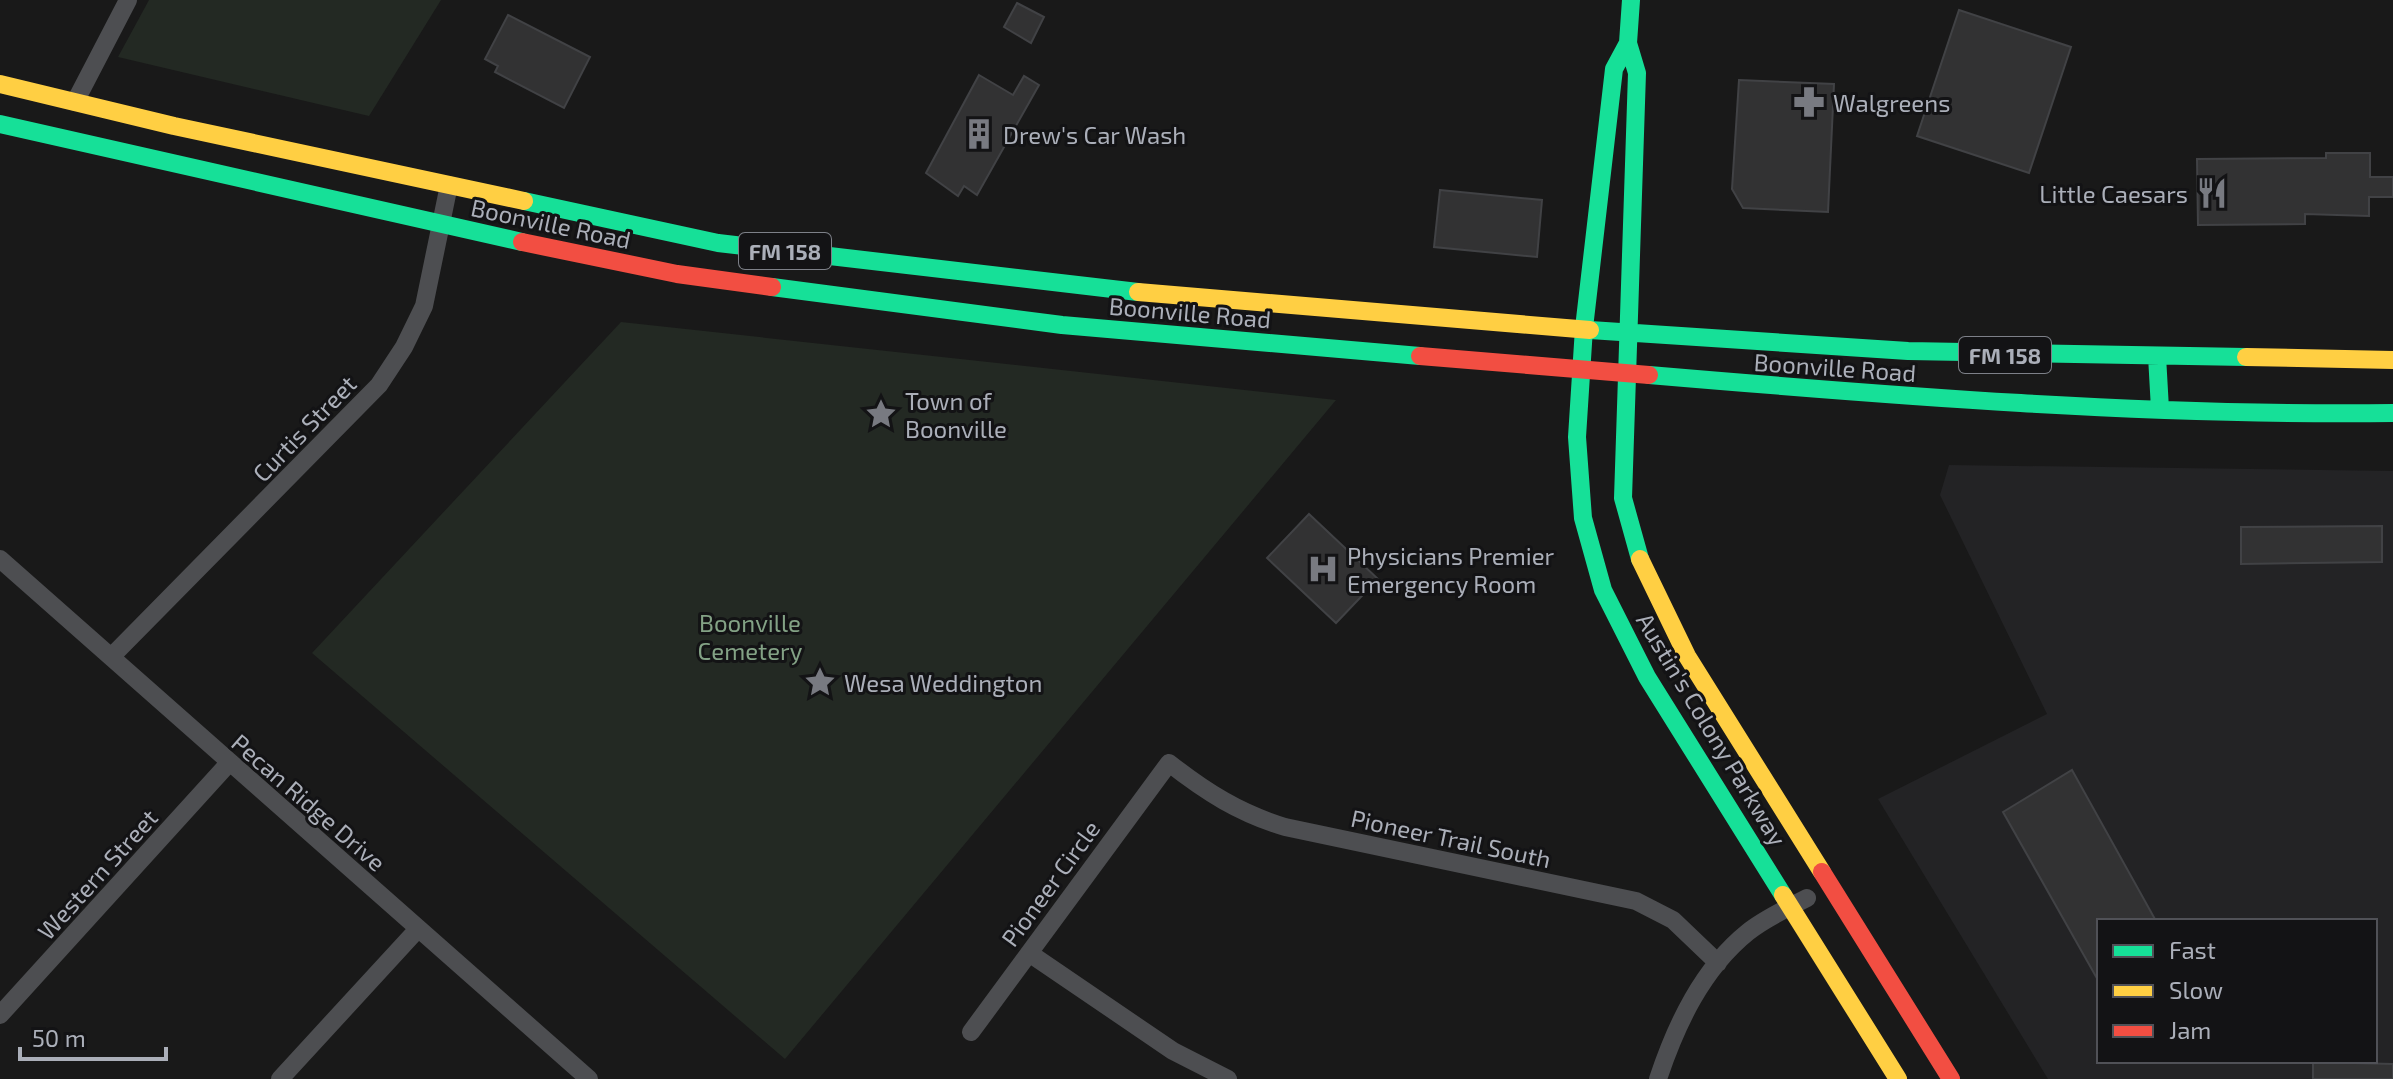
<svg xmlns="http://www.w3.org/2000/svg" width="2393" height="1079" font-family="'Exo 2',sans-serif">
	<style>
		.built { fill: #232325; fill-rule: evenodd }
		.green { fill: #232923 }
		.building { fill: #323233; stroke: #414245; stroke-width: 2 }
		.lines { fill: none; stroke-linecap: round; stroke-linejoin: round }
		.street { stroke: #4d4e51; stroke-width: 18 }
		.fast { stroke: #16e098; stroke-width: 18 }
		.slow { stroke: #ffcf43; stroke-width: 18 }
		.jam { stroke: #f24e42; stroke-width: 18 }
		.labels { text-anchor: middle; dominant-baseline: central; stroke-width: 6; stroke-linejoin: round; paint-order: stroke }
		.shield { fill: #131315; stroke: #7d8088; stroke-width: 2 }
		.shield-label { font-size: 22px; font-weight: bold; fill: #abafb9 }
		.poi-label { font-size: 24px; fill: #abafb9; stroke: #131315; text-anchor: start }
		.street-label { font-size: 24px; fill: #abafb9; stroke: #131315 }
		.park-label { font-size: 24px; fill: #83a285; stroke: #131315 }
	</style>
	<rect width="100%" height="100%" fill="#191919"/>
	<path class="built" d="M 1949,465 L 2393,471 L 2393,1079 L 2048,1079 L 1878,799 L 2047,714 L 1940,495 ZM 2099,921 L 2375,921 L 2375,1061 L 2099,1061 Z"/>
	<path class="green" d="M 149,0 L 441,0 L 369,116 L 118,57 Z
		M 621,322 L 1336,400 L 785,1059 L 312,653 Z"/>
	<path class="building" d="M 1017,3 L 1044,17 L 1031,43 L 1004,27 Z
		M 1959,10 L 2071,47 L 2029,173 L 1917,136 Z
		M 508,15 L 590,57 L 564,108 L 495,72 L 498,66 L 485,59 Z
		M 979,75 L 1013,95 L 1024,76 L 1039,85 L 977,195 L 964,186 L 958,196 L 926,173 Z
		M 1739,80 L 1834,84 L 1828,212 L 1743,208 L 1732,189 Z
		M 2326,153 L 2370,153 L 2370,177 L 2393,177 L 2393,197 L 2369,197 L 2369,216 L 2305,214 L 2305,224 L 2198,225 L 2197,159 L 2326,158 Z
		M 1440,190 L 1542,200 L 1537,257 L 1434,247 Z
		M 1309,514 L 1378,579 L 1336,623 L 1267,558 Z
		M 2382,526 L 2382,562 L 2241,564 L 2241,527 Z
		M 2072,770 L 2156,921 L 2099,921 L 2099,982 L 2003,812 Z
		M 2313,1062 L 2393,1064 L 2393,1079 L 2313,1079 Z"/>
	<g class="lines">
		<path class="street" d="M 75,102 L 128,0
			M 0,559 L 589,1079
			M 111,657 L 379,385 L 404,347 L 424,306 L 449,185
			M 1029,953 L 1173,1051 L 1228,1079
			M 0,1015 L 229,763
			M 971,1032 L 1169,763 C 1206,792 1239,813 1285,827 L 1636,901 L 1673,920 L 1718,963
			M 280,1079 L 417,930
			M 1658,1079 C 1676,1025 1702,969 1748,932 C 1765,918 1788,908 1807,898"/>
		<path class="fast" d="M 1631,0 L 1628,43 L 1637,73 L 1623,498 L 1640,559
			M 1628,43 L 1614,69 L 1584,328 L 1577,437 L 1583,518 L 1603,590 L 1647,677 L 1783,895
			M 0,124 L 522,242
			M 524,201 L 718,243 L 1138,292
			M 772,287 L 1062,325 L 1420,356
			M 1590,330 L 1908,351 L 2246,357
			M 2157,356 L 2160,409
			M 1649,375 C 1896,396 2145,416 2393,413"/>
		<path class="slow" d="M 0,84 L 174,126 L 524,201
			M 1138,292 L 1590,330
			M 2246,357 L 2393,360
			M 1640,559 L 1687,656 L 1822,872
			M 1783,895 L 1898,1079"/>
		<path class="jam" d="M 522,242 L 677,274 L 772,287
			M 1420,356 L 1649,375
			M 1822,872 L 1951,1079"/>
	</g>
	<defs>
		<symbol id="pharmacy-bare" viewBox="-9 -9 18 18"><path d="M-2-6h4v4h4v4h-4v4h-4v-4h-4v-4h4Z" fill="#787a81" stroke="#131315" stroke-width="2.5" paint-order="stroke"/></symbol>
		<symbol id="building-bare" viewBox="-9 -9 18 18"><path d="M-4-6H4V6H1V3H-1V6H-4ZM-2.5-4.3h1.7v1.8h-1.7ZM.8-4.3h1.7v1.8H.8ZM-2.5-1h1.7V.8h-1.7ZM.8-1h1.7V.8H.8Z" fill="#787a81" stroke="#131315" stroke-width="2.5" paint-order="stroke"/></symbol>
		<symbol id="restaurant-bare" viewBox="-9 -9 18 18"><path d="M-5-6h1v4h1v-4h1v4h1v-4h1v5L-1.5 .5V6h-2V.5L-5-1ZM5-6V6H3V1.5H1.5Q1.5-4 5-6Z" fill="#787a81" stroke="#131315" stroke-width="2.5" paint-order="stroke"/></symbol>
		<symbol id="sight-bare" viewBox="-9 -9 18 18"><path d="M0-6L1.8-2.2L6-1.7L2.9 1.2L3.7 5.4L0 3.3L-3.7 5.4L-2.9 1.2L-6-1.7L-1.8-2.2Z" fill="#787a81" stroke="#131315" stroke-width="2.5" paint-order="stroke"/></symbol>
		<symbol id="hospital-bare" viewBox="-9 -9 18 18"><path d="M-5-5h3v3.5h4V-5h3V5h-3V1.5h-4V5h-3Z" fill="#787a81" stroke="#131315" stroke-width="2.5" paint-order="stroke"/></symbol>
	</defs>
	<g fill-rule="evenodd">
		<use href="#pharmacy-bare" x="1787" y="80" width="44" height="44"/>
		<use href="#building-bare" x="957" y="112" width="44" height="44"/>
		<use href="#restaurant-bare" x="2190" y="171" width="44" height="44"/>
		<use href="#sight-bare" x="859" y="392" width="44" height="44"/>
		<use href="#hospital-bare" x="1301" y="547" width="44" height="44"/>
		<use href="#sight-bare" x="798" y="660" width="44" height="44"/>
	</g>
	<g class="labels">
		<g class="shield">
			<rect x="739" y="233" width="92" height="36" rx="6"/>
			<rect x="1959" y="337" width="92" height="36" rx="6"/>
		</g>
		<g class="shield-label">
			<text x="785" y="251">FM 158</text>
			<text x="2005" y="355">FM 158</text>
		</g>
		<g class="poi-label">
			<text x="1833" y="102">Walgreens</text>
			<text x="1003" y="134">Drew's Car Wash</text>
			<text x="2188" y="193" text-anchor="end">Little Caesars</text>
			<text x="905" y="400">Town of<tspan x="905" dy="28">Boonville</tspan></text>
			<text x="1347" y="555">Physicians Premier<tspan x="1347" dy="28">Emergency Room</tspan></text>
			<text x="844" y="682">Wesa Weddington</text>
		</g>
		<g class="street-label">
			<text transform="translate(551 223) rotate(12)">Boonville Road</text>
			<text transform="translate(1190 312) rotate(5)">Boonville Road</text>
			<text transform="translate(1835 367) rotate(4)">Boonville Road</text>
			<text transform="translate(304 428) rotate(-46)">Curtis Street</text>
			<text transform="translate(1712 729) rotate(59)">Austin's Colony Parkway</text>
			<text transform="translate(309 802) rotate(41)">Pecan Ridge Drive</text>
			<text transform="translate(1451 838) rotate(12)">Pioneer Trail South</text>
			<text transform="translate(97 874) rotate(-48)">Western Street</text>
			<text transform="translate(1050 883) rotate(-54)">Pioneer Circle</text>
		</g>
		<g class="park-label">
			<text x="750" y="622">Boonville<tspan x="750" dy="28">Cemetery</tspan></text>
		</g>
	</g>
	<rect x="2097" y="919" width="280" height="144" fill="#131315" stroke="#505157" stroke-width="2"/>
	<rect x="2113" y="945" width="40" height="12" fill="#16e098" stroke="#505157" stroke-width="2"/>
	<text x="2169" y="959" font-size="24" fill="#abafb9">Fast</text>
	<rect x="2113" y="985" width="40" height="12" fill="#ffcf43" stroke="#505157" stroke-width="2"/>
	<text x="2169" y="999" font-size="24" fill="#abafb9">Slow</text>
	<rect x="2113" y="1025" width="40" height="12" fill="#f24e42" stroke="#505157" stroke-width="2"/>
	<text x="2169" y="1039" font-size="24" fill="#abafb9">Jam</text>
	<path d="M20 1047v12h146v-12" fill="none" stroke="#abafb9" stroke-width="4"/>
	<text x="32" y="1047" font-size="24" fill="#abafb9" stroke="#131315" stroke-width="6" paint-order="stroke">50 m</text>
</svg>
